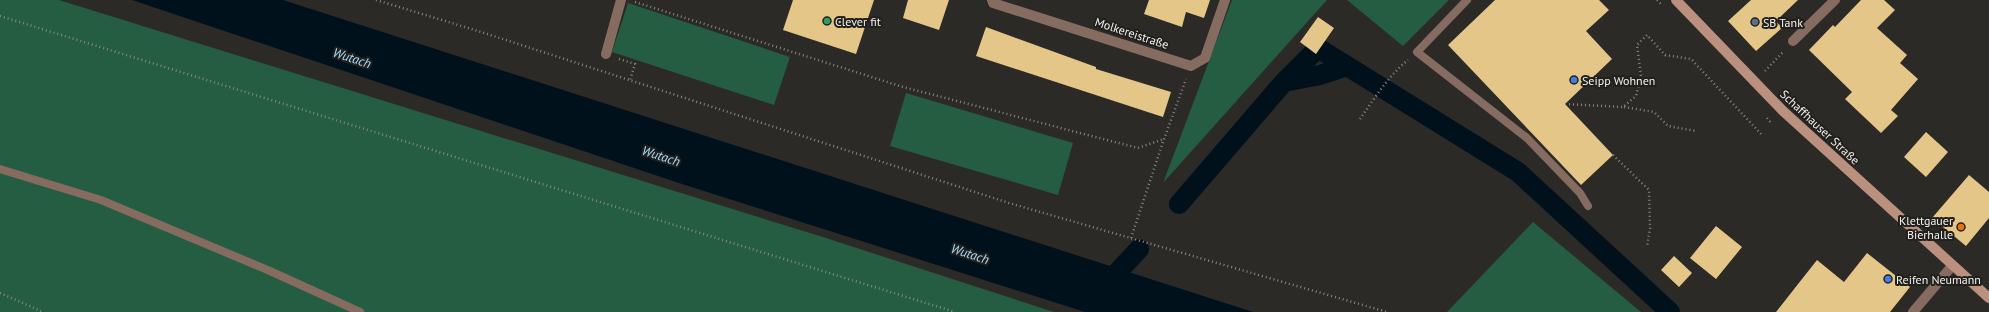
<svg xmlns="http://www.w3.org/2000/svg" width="1989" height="312" font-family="'PT Sans',sans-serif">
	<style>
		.green { fill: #245d41 }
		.water { fill: #01111c }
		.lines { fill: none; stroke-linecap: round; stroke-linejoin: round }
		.canal { stroke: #01111c; stroke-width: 20 }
		.building { fill: #e5c689 }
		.path { stroke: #888683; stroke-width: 2.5; stroke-dasharray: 1 3; stroke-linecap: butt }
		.service { stroke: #866b60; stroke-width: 8 }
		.minor { stroke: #866b60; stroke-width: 10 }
		.secondary { stroke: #bb907e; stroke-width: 10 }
		.leisure-dot { fill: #2e9e5b; stroke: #22201d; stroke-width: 1.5 }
		.service-dot { fill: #5c6f8a; stroke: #22201d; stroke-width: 1.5 }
		.shop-dot { fill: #3f7fe0; stroke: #22201d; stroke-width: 1.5 }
		.food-dot { fill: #e8710a; stroke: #22201d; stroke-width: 1.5 }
		.labels { text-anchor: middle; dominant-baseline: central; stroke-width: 4; stroke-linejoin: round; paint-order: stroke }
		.poi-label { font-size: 12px; fill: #f3f2ef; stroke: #22201d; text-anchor: start }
		.street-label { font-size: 12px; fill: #f3f2ef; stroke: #22201d }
		.water-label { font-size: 13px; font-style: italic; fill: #a7dafb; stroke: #22201d }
	</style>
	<rect width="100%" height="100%" fill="#2c2a26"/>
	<path class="green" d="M 0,0 L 59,0 L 826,238 L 1054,312 L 0,312 Z
		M 1232,0 L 1327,0 L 1163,183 Z
		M 1347,0 L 1449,0 L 1403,46 Z
		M 628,3 L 790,57 L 774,105 L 612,52 Z
		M 906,93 L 1073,143 L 1058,195 L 890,146 Z
		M 1533,222 L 1641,312 L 1447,312 Z"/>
	<path class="water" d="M 132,0 L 283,0 L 1253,312 L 1085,312 L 682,184 Z"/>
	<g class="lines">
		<path class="canal" d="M 1284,82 L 1318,48 L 1347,66
			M 1179,204 L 1284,82 L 1320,75 L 1347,66 L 1518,172 L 1670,312
			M 1101,290 L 1139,249"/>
	</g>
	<path class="building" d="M 793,0 L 874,0 L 856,54 L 783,30 Z
		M 908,0 L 949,0 L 939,30 L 903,18 Z
		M 1149,0 L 1210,0 L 1204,18 L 1186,12 L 1182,27 L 1144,14 Z
		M 1495,0 L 1599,0 L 1609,10 L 1586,31 L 1612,59 L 1565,104 L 1613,155 L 1581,185 L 1448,45 Z
		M 1751,0 L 1798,0 L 1776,21 L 1782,28 L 1756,51 L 1728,21 Z
		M 1861,0 L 1884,0 L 1895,10 L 1877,28 L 1907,55 L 1900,63 L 1918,79 L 1891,110 L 1898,116 L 1881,133 L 1845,99 L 1852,92 L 1809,50 L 1833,25 L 1835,27 Z
		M 1318,17 L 1334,28 L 1316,54 L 1300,42 Z
		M 986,27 L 1096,67 L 1096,69 L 1171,92 L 1163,117 L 976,56 Z
		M 1926,132 L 1948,152 L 1926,177 L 1904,157 Z
		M 1969,175 L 1989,192 L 1989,218 L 1966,246 L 1932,218 Z
		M 1716,226 L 1742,247 L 1716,279 L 1690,258 Z
		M 1867,253 L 1910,287 L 1890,312 L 1776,312 L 1817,260 L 1844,282 Z
		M 1674,256 L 1692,273 L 1679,287 L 1661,270 Z"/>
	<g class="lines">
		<path class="path" d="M 376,0 L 478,31 L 1009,203 L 1387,312
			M 1657,0 L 1662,5
			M 635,2 L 903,87 L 1138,148 L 1164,139
			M 0,16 L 955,312
			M 619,59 L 635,64 L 630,80
			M 1765,71 L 1784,51
			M 1565,104 L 1623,107 L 1636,96 L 1641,76 L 1637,45 L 1647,35 L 1665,55 L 1691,59 L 1763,136
			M 1624,107 L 1654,112 L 1668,126 L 1696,131
			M 1767,118 L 1772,124
			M 1360,119 C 1374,99 1389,75 1408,60
			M 1613,155 L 1649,190 L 1650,228 L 1647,247
			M 1131,238 L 1164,139 L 1186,79
			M 0,293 L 43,312"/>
		<path class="service" d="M 1467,0 L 1417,52 L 1527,138 L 1580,193 L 1588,206
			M 0,169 L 101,200 L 270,271 L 360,312"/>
		<path class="minor" d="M 992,0 L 993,3 L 1191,66 L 1205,58 L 1225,0
			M 1793,41 L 1835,0
			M 606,54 L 621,0
			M 1913,312 L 1952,266"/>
		<path class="secondary" d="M 1676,0 L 1783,111 L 1989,298"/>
	</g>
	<circle class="leisure-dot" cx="827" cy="21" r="4"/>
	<circle class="service-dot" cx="1755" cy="22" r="4"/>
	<g class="shop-dot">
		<circle cx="1574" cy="80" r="4"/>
		<circle cx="1888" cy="279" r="4"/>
	</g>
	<circle class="food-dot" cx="1961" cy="227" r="4"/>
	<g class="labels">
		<g class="poi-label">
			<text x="835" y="21">Clever fit</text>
			<text x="1763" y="22">SB Tank</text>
			<text x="1582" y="80">Seipp Wohnen</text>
			<text x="1953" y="220" text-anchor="end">Klettgauer<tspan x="1953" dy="14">Bierhalle</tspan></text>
			<text x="1896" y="279">Reifen Neumann</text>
		</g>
		<g class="street-label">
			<text transform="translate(1132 33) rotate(18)">Molkereistraße</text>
			<text transform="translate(1820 127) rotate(43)">Schaffhauser Straße</text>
		</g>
		<g class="water-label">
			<text transform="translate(352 58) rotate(18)">Wutach</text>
			<text transform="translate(661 156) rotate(18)">Wutach</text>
			<text transform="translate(970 254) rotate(18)">Wutach</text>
		</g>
	</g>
</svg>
